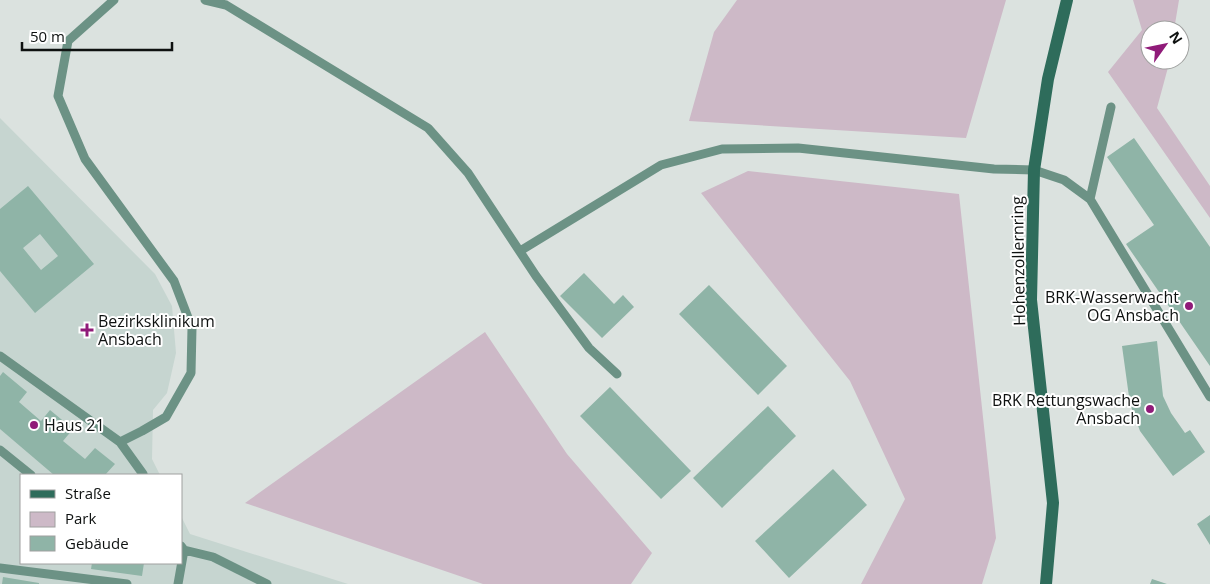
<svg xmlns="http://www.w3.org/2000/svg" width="1210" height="584" font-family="'Open Sans',sans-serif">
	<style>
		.built { fill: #c6d5d0 }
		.green { fill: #cdb9c7 }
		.building { fill: #8fb4a7; fill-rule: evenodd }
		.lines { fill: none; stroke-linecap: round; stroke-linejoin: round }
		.lane { stroke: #6c9285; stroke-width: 9 }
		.secondary { stroke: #2e6c5b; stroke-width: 12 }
		.poi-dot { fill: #901b79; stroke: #fff; stroke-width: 2 }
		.labels { text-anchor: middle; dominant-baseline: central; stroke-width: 4; stroke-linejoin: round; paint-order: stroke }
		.street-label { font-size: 16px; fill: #0e1110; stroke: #fff }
		.poi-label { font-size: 16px; fill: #0e1110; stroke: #fff; text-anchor: end }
	</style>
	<rect width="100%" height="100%" fill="#dbe2df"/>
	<path class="built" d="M 0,118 L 155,274 L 172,306 L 176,353 L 167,393 L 153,410 L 152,459 L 160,475 L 21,475 L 21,563 L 181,563 L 181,516 L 190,534 L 348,584 L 0,584 Z"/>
	<path class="green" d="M 737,0 L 1006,0 L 966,138 L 689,121 L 714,32 Z
		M 1133,0 L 1179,0 L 1174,30 L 1150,30 L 1150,60 L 1170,60 L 1157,108 L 1210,186 L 1210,218 L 1108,72 L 1142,30 Z
		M 748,171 L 959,194 L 996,538 L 982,584 L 861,584 L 905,499 L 850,381 L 701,193 Z
		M 485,332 L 567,454 L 652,553 L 631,584 L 483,584 L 245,503 Z"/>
	<path class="building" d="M 1134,138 L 1210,247 L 1210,366 L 1126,244 L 1154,225 L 1107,157 Z
		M 28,186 L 94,264 L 35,313 L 0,271 L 0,209 ZM 40,234 L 58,256 L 41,270 L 23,248 Z
		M 584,273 L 614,304 L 623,295 L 634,307 L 602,338 L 560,296 Z
		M 709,285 L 787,366 L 758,395 L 679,314 Z
		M 1157,341 L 1163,396 L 1171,413 L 1185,433 L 1190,430 L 1205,452 L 1173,476 L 1140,431 L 1130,404 L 1122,346 Z
		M 3,372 L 27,392 L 19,402 L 41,421 L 50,410 L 73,429 L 63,441 L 85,459 L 95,448 L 115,464 L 105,475 L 54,475 L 0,429 L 0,376 Z
		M 610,387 L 691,471 L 661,499 L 580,416 Z
		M 768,406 L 796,436 L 722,508 L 693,478 Z
		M 833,469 L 867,505 L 789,578 L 755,541 Z
		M 1210,515 L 1210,545 L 1197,524 Z
		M 92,563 L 144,563 L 142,576 L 91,569 Z
		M 3,577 L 39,583 L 39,584 L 2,584 Z
		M 1152,579 L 1167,584 L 1150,584 Z"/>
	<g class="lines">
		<path class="lane" d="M 114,0 L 68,41 L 58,96 L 85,159 L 174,281 L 192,328 L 191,373 L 166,417 L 142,431 L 120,442
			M 205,0 L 226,5 L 428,128 L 468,173 L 536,276 L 589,348 L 617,374
			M 1111,107 L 1090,199 L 1210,397
			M 520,251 L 661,165 L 722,149 L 798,148 L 994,169 L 1034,170 L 1064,180 L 1090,199
			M 0,356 L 120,442 L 143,474 L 142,475
			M 0,450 L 31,475
			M 184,550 L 213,557 L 267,584
			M 0,568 L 127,584
			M 178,584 L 184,550 L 181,546"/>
		<path class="secondary" d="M 1046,584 L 1053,503 L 1031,300 L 1034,170 L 1048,79 L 1067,0"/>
	</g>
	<g class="poi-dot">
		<circle cx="1189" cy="306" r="5"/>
		<path d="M84.5 322.5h5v5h5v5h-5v5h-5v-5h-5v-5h5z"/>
		<circle cx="1150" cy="409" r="5"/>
		<circle cx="34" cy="425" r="5"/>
	</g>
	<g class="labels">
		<g class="street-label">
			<text transform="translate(1018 261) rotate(-91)">Hohenzollernring</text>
		</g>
		<g class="poi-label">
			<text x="1179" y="297">BRK-Wasserwacht<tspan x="1179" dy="18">OG Ansbach</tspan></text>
			<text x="98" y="321" text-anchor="start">Bezirksklinikum<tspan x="98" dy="18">Ansbach</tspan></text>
			<text x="1140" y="400">BRK Rettungswache<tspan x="1140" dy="18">Ansbach</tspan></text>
			<text x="44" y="425" text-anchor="start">Haus 21</text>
		</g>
	</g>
	<rect x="20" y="474" width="162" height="90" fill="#ffffff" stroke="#9fa09f"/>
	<rect x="30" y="490" width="25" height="8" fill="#2e6c5b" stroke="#9fa09f"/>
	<text x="65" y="499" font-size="15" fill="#0e1110">Straße</text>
	<rect x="30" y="512" width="25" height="15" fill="#cdb9c7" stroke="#9fa09f"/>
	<text x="65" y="524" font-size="15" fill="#0e1110">Park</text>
	<rect x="30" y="536" width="25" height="15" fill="#8fb4a7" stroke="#9fa09f"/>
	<text x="65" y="549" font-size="15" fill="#0e1110">Gebäude</text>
	<g transform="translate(1165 45) rotate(57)"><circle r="24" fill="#ffffff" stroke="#9fa09f"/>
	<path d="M0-4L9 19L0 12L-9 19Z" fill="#901b79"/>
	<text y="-8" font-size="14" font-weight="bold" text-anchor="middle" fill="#0e1110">N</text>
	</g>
	<path d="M22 42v8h150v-8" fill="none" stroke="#0e1110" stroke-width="2.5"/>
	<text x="30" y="42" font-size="15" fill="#0e1110" stroke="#ffffff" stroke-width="4" paint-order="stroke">50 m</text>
</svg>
